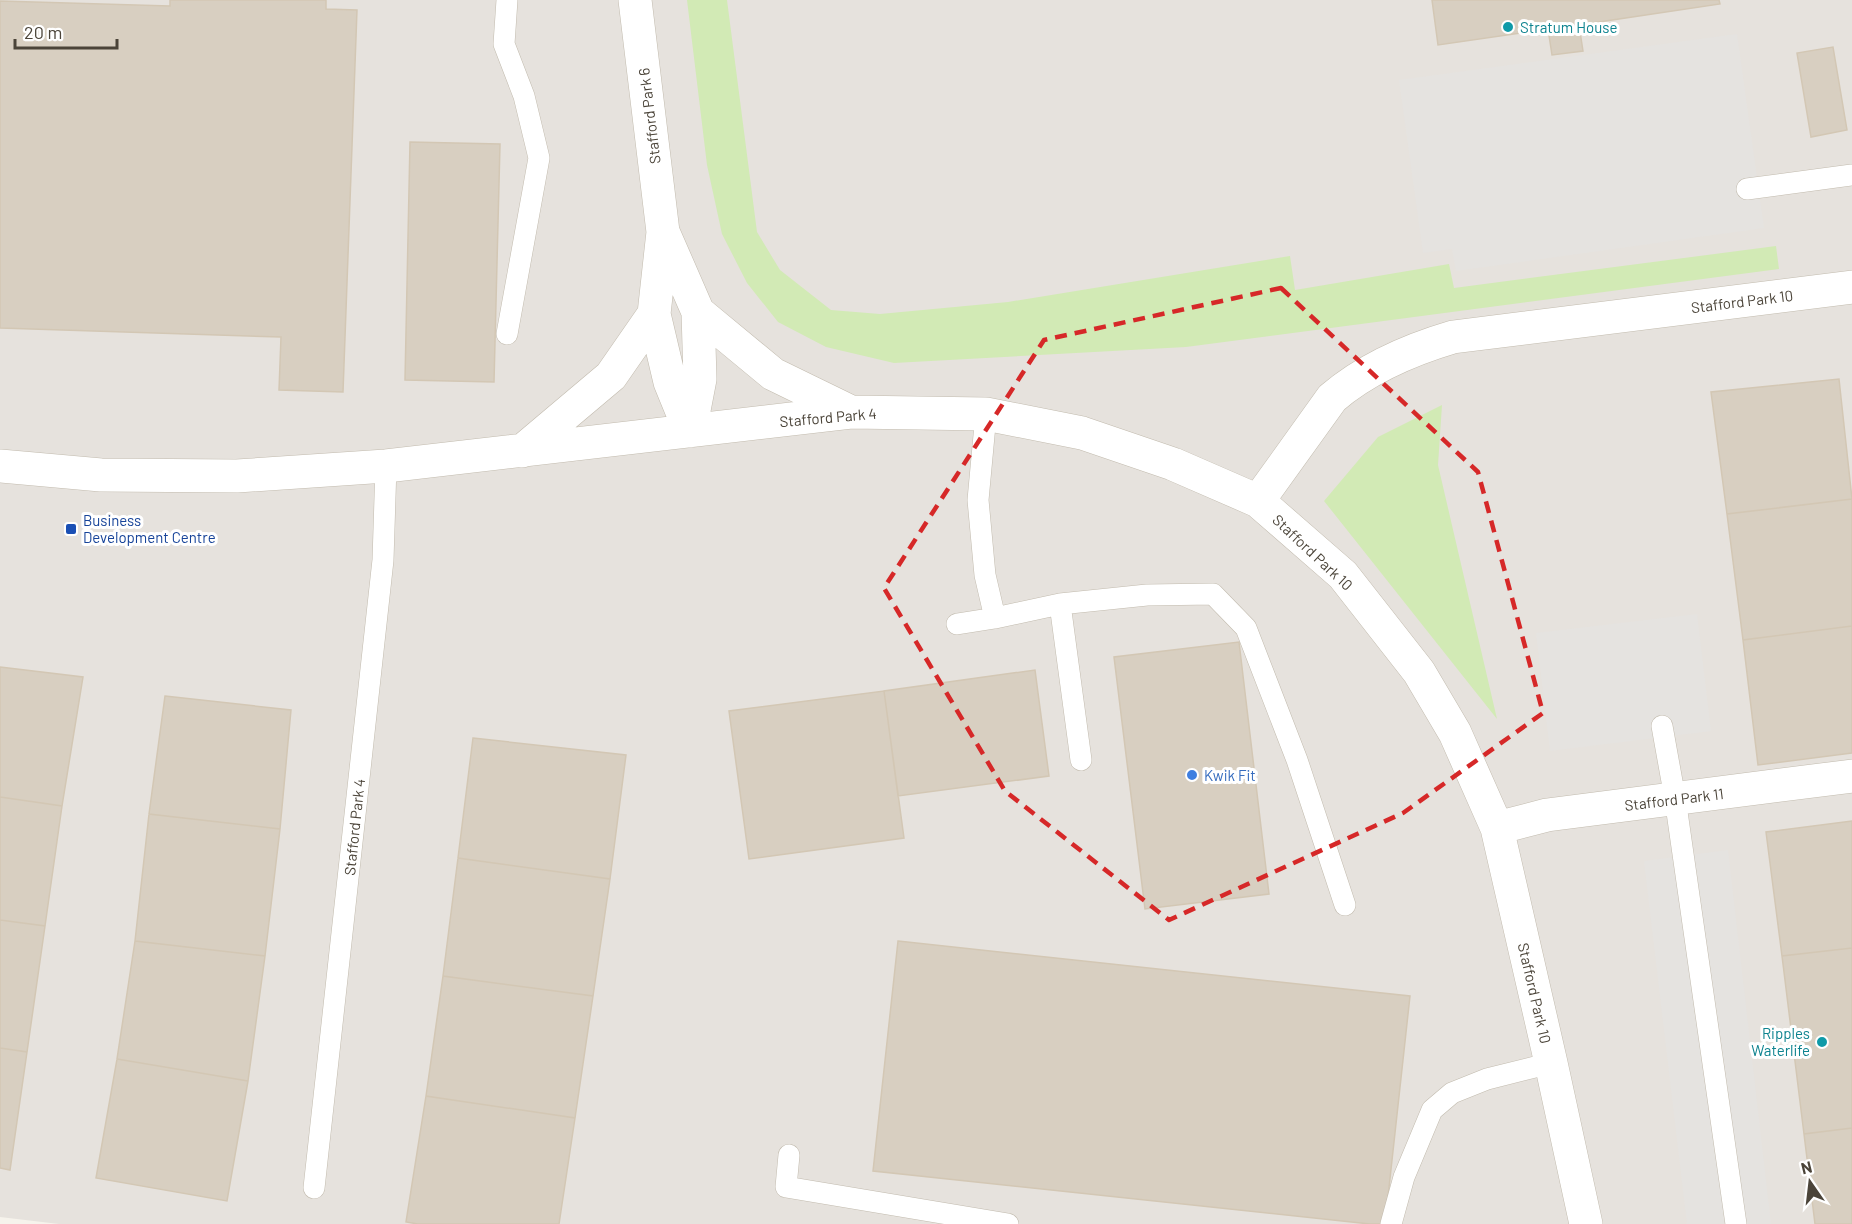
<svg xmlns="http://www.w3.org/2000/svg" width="1852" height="1224" font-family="Barlow,sans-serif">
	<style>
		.industrial { fill: #e6e2dd }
		.green { fill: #d2eab5 }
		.parking { fill: #e5e3e0 }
		.building { fill: #d8cfc1; stroke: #d3c7b4; stroke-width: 1.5 }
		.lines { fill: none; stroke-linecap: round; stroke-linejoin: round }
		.lane-casing { stroke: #c2bbae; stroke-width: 22 }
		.street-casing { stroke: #c2bbae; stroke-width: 34 }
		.lane { stroke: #fff; stroke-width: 21 }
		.street { stroke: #fff; stroke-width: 33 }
		.marked { fill: none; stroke: #d62828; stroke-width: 4.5; stroke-dasharray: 12 8; stroke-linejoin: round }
		.culture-dot { fill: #0f9aa8; stroke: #fff; stroke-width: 2 }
		.transit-dot { fill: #1a4fb4; stroke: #fff; stroke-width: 2 }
		.shop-dot { fill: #3f7fe0; stroke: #fff; stroke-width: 2 }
		.labels { text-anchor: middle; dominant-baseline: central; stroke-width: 6; stroke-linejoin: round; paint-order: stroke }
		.culture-label { font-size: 15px; fill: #0d838f; stroke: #fff; text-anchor: start }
		.street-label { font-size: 15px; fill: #4b4439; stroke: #fff }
		.transit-label { font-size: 15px; fill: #164399; stroke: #fff; text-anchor: start }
		.shop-label { font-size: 15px; fill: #366cbe; stroke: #fff; text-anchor: start }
	</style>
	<rect width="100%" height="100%" fill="#f6f3ec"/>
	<path class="industrial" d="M 0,0 L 1852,0 L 1852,1224 L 59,1224 L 0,1217 Z"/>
	<path class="green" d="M 687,0 L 727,0 L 757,232 L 780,270 L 831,310 L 880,314 L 1008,302 L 1290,256 L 1295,290 L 1449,264 L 1454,288 L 1776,246 L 1779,269 L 1186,347 L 894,363 L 826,347 L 778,322 L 747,283 L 722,234 L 707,165 Z
		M 1442,405 L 1438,465 L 1497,719 L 1324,501 L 1378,437 Z"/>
	<path class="parking" d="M 1737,34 L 1764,228 L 1456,271 L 1452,249 L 1423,253 L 1399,80 Z
		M 1697,614 L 1711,731 L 1550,751 L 1536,633 Z
		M 1728,850 L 1771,1224 L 1687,1224 L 1644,861 Z"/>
	<path class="building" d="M 170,0 L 326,0 L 326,9 L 357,10 L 343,392 L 279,390 L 281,337 L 0,328 L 0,1 L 170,6 Z
		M 1432,0 L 1719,0 L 1720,4 L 1579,25 L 1583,51 L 1552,55 L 1548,29 L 1438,45 Z
		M 1833,47 L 1847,130 L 1811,137 L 1797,53 Z
		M 410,142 L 500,144 L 494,382 L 405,380 Z
		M 1839,379 L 1852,499 L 1727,514 L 1711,392 Z
		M 1852,499 L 1852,626 L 1743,640 L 1727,514 Z
		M 1852,626 L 1852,753 L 1758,765 L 1743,640 Z
		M 1239,642 L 1269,894 L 1145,909 L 1114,657 Z
		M 0,667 L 83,677 L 62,806 L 0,797 Z
		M 1035,670 L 1049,776 L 898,796 L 884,691 Z
		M 884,691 L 904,838 L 749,859 L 729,711 Z
		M 165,696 L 291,710 L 280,829 L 149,814 Z
		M 473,738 L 626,755 L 610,879 L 458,858 Z
		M 0,797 L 62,806 L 45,926 L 0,920 Z
		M 149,814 L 280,829 L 265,956 L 135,941 Z
		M 1852,821 L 1852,948 L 1782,956 L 1766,832 Z
		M 458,858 L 610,879 L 593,996 L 443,976 Z
		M 0,920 L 45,926 L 27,1052 L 0,1048 Z
		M 135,941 L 265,956 L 248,1081 L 117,1059 Z
		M 898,941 L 1410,996 L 1385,1224 L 1370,1224 L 873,1171 Z
		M 1852,948 L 1852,1128 L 1804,1134 L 1782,956 Z
		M 443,976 L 593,996 L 575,1118 L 426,1096 Z
		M 0,1048 L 27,1052 L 10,1170 L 0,1168 Z
		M 117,1059 L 248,1081 L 227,1201 L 96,1178 Z
		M 426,1096 L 575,1118 L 559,1224 L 418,1224 L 406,1222 Z
		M 1852,1128 L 1852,1224 L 1815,1224 L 1804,1134 Z"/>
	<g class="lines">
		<defs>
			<path id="lane" d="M 1747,189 L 1852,175
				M 507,334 L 539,158 L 524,96 L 504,44 L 507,0
				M 1060,604 L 1081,760
				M 995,618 L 1060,604 L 1147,595 L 1213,594 L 1246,628 L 1297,760 L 1345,905
				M 957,624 L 995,618 L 985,575 L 978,500 L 986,414
				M 1662,726 L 1675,798 L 1736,1224
				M 789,1155 L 786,1187 L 1008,1224
				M 314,1188 L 383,560 L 386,466
				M 1391,1224 L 1404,1177 L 1432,1110 L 1452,1093 L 1487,1079 L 1551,1063"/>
			<path id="street" d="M 664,234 L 698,312 L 773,374 L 851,412
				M 654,314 L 670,382 L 690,431
				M 690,431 L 700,379 L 698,312
				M 522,451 L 611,376 L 654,314 L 663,232 L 635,0
				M 0,466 L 101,475 L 237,476 L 386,466 L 851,412 L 986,414 L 1082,433 L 1173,464 L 1258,501 L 1343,575 L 1419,672 L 1455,733 L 1497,828 L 1551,1063 L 1586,1224
				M 1258,501 L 1332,398 C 1367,368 1409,350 1453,337 L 1852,287
				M 1497,828 L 1547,815 L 1852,776"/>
		</defs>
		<use href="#lane" class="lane-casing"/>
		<use href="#street" class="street-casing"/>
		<use href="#lane" class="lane"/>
		<use href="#street" class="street"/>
	</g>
	<path class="marked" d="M 1281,288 L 1478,472 L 1543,713 L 1403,813 L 1169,920 L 1005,791 L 884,588 L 1044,340 Z"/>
	<g class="culture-dot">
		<circle cx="1508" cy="27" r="6"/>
		<circle cx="1822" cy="1042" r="6"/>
	</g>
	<rect class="transit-dot" x="65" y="523" width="12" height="12" rx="3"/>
	<circle class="shop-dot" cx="1192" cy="775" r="6"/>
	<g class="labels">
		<g class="culture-label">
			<text x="1520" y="27">Stratum House</text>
			<text x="1810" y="1033" text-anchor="end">Ripples<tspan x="1810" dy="17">Waterlife</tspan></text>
		</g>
		<g class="street-label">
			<text transform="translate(649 116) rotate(-97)">Stafford Park 6</text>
			<text transform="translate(1742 301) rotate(-7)">Stafford Park 10</text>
			<text transform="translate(828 417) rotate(-5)">Stafford Park 4</text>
			<text transform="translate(1313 552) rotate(43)">Stafford Park 10</text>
			<text transform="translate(1674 799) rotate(-7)">Stafford Park 11</text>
			<text transform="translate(354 827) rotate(-84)">Stafford Park 4</text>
			<text transform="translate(1535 993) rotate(77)">Stafford Park 10</text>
		</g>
		<g class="transit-label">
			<text x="83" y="520">Business<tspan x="83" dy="17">Development Centre</tspan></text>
		</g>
		<g class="shop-label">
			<text x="1204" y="775">Kwik Fit</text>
		</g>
	</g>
	<g transform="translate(1810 1182) rotate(346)" stroke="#ffffff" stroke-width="4.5" paint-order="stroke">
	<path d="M0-4.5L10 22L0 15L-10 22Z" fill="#4b4439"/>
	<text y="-9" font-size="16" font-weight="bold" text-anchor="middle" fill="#4b4439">N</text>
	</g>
	<path d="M15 39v9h102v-9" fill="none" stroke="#4b4439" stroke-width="3"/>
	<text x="24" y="39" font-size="18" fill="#4b4439" stroke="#ffffff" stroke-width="4.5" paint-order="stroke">20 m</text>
</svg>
